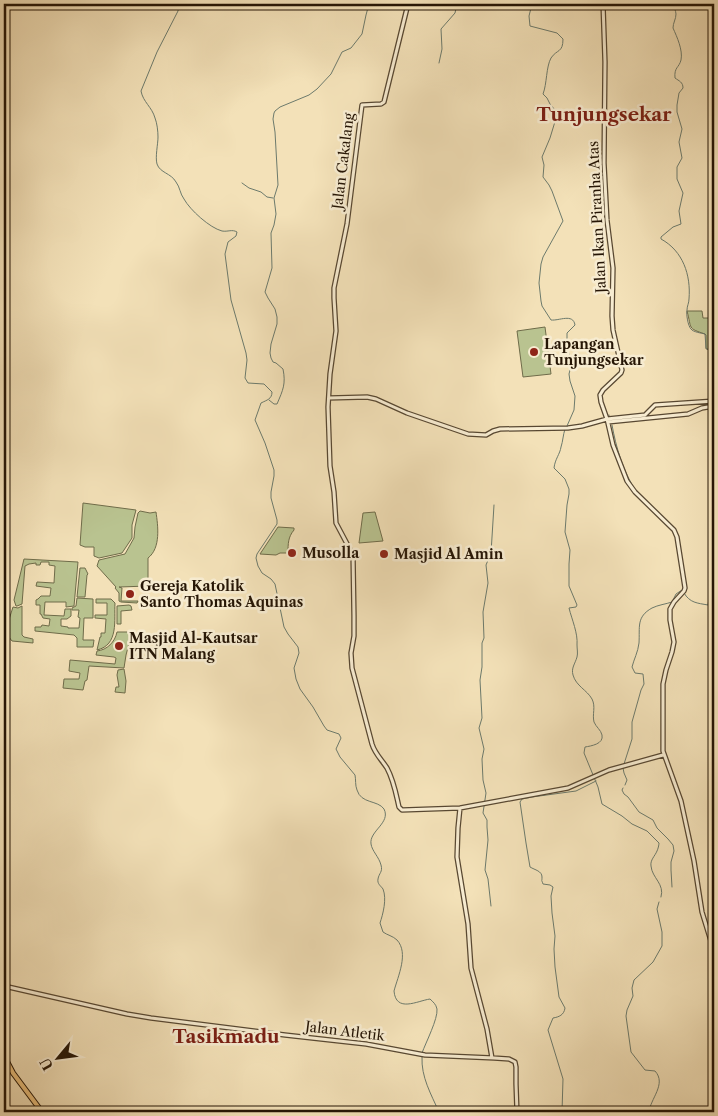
<svg xmlns="http://www.w3.org/2000/svg" width="718" height="1116" font-family="'Libre Caslon Text',serif">
	<style>
		.green { fill: #b9c390; stroke: #6f6c4a }
		.lines { fill: none; stroke-linecap: round; stroke-linejoin: round }
		.stream { stroke: #6c7a6c; stroke-width: 1 }
		.minor-casing { stroke: #584832; stroke-width: 5.5 }
		.major-casing { stroke: #251505; stroke-width: 6 }
		.minor { stroke: #f7ecd1; stroke-width: 3 }
		.major { stroke: #eac07c; stroke-width: 4 }
		.poi-dot { fill: #8f2418; stroke: #f7ecd1; stroke-width: 2 }
		.labels { text-anchor: middle; dominant-baseline: central; stroke-width: 5; stroke-linejoin: round; paint-order: stroke }
		.street-label { font-size: 14px; fill: #251505; stroke: #f7ecd1 }
		.poi-label { font-size: 14px; font-weight: bold; fill: #251505; stroke: #f7ecd1; text-anchor: start }
		.district-label { font-size: 19px; font-weight: bold; fill: #7a1f14; stroke: #f7ecd1 }
	</style>
	<rect width="100%" height="100%" fill="#f3e1b8"/>
	<filter id="stains"><feTurbulence type="fractalNoise" baseFrequency=".004" numOctaves="4"/><feColorMatrix values="0 0 0 0 .2 0 0 0 0 .09 0 0 0 0 .02 0 0 0 .5 -.17"/></filter>
	<radialGradient id="worn" r=".72"><stop offset=".6" stop-color="#630" stop-opacity="0"/><stop offset="1" stop-color="#630" stop-opacity=".3"/></radialGradient>
	<path class="green" d="M 687,311 L 702,311 L 703,318 L 714,318 L 714,333 L 711,336 C 711,341 714,344 714,349 L 706,349 L 706,335 L 705,334 C 687,328 692,329 687,311 Z
		M 545,327 L 551,374 L 523,377 L 517,331 Z
		M 83,503 L 136,510 L 132,525 L 132,538 L 122,553 L 99,558 L 94,556 L 94,547 L 85,547 L 80,545 Z
		M 140,511 L 150,513 L 156,512 C 158,526 161,548 148,558 L 148,586 L 119,587 L 122,588 L 121,601 L 138,601 L 137,603 L 121,602 L 119,601 L 119,593 L 115,588 L 116,587 L 97,566 L 99,560 L 125,554 L 134,538 L 135,527 L 138,513 Z
		M 375,512 L 383,541 L 359,543 L 363,513 Z
		M 278,527 L 294,528 L 294,530 C 288,537 288,544 288,553 L 280,553 L 276,555 L 260,554 Z
		M 24,559 L 78,562 L 74,606 L 66,607 L 66,602 L 45,602 L 44,615 L 64,616 L 65,609 L 71,609 L 71,616 L 67,619 L 61,619 L 61,626 L 68,627 L 68,628 L 79,628 L 80,618 L 78,617 L 79,610 L 72,610 L 72,608 L 76,606 L 77,598 L 93,599 L 93,618 L 84,618 L 83,640 L 94,640 L 93,647 L 77,647 L 77,638 L 74,635 L 35,631 L 35,627 L 41,627 L 42,625 L 49,626 L 50,619 L 43,618 L 41,614 L 40,614 L 40,605 L 36,605 L 36,600 L 38,599 L 41,596 L 50,596 L 51,588 L 36,586 L 37,582 L 54,583 L 55,566 L 49,565 L 49,562 L 41,562 L 40,565 L 36,565 L 36,563 L 29,564 L 25,566 L 22,604 L 17,606 L 16,606 L 14,600 Z
		M 80,568 L 85,568 L 88,574 L 87,575 L 85,597 L 77,597 Z
		M 96,599 L 111,599 L 115,603 C 114,620 119,645 97,650 L 100,637 L 101,637 L 101,633 L 105,633 L 106,619 L 95,618 L 95,615 L 107,615 L 107,603 L 96,603 Z
		M 129,605 L 131,606 L 132,610 L 121,611 L 121,624 L 117,624 L 117,606 Z
		M 22,606 L 22,635 L 24,637 L 33,639 L 33,643 L 12,641 L 5,632 L 13,607 L 18,608 Z
		M 117,632 L 132,632 L 126,655 L 124,668 L 89,666 L 87,680 L 85,681 L 83,690 L 63,688 L 64,679 L 79,679 L 80,673 L 69,671 L 70,660 L 115,664 L 116,658 L 114,657 L 96,655 L 97,651 C 107,650 115,642 117,632 Z
		M 124,669 L 126,681 L 125,693 L 115,692 L 116,687 L 119,687 L 117,675 L 118,670 Z"/>
	<g class="lines">
		<path class="stream" d="M 179,4 L 178,11 L 157,52 L 141,91 C 143,102 152,107 155,118 C 157,123 158,131 158,137 C 158,144 155,157 157,164 C 160,173 171,173 176,182 C 180,187 180,194 184,199 C 190,210 210,228 222,231 C 228,232 232,229 237,232 L 236,236 L 228,242 L 225,254 L 231,300 L 246,353 L 247,360 L 245,378 L 248,383 L 264,384 L 272,392 C 272,399 267,400 261,403 L 255,420 L 265,443 L 274,470 L 274,476 L 271,492 L 271,498 L 277,520 L 277,524 L 257,554 L 256,558 L 258,566 L 262,573 L 271,579 L 275,584 L 284,627 L 288,634 L 298,647 L 299,653 L 294,668 L 296,679 L 300,689 L 313,707 L 324,726 L 327,730 L 339,734 L 341,738 L 336,749 L 340,757 L 355,775 C 356,780 355,785 357,790 C 361,804 378,800 384,809 C 391,823 369,831 371,844 C 372,851 379,857 381,865 C 383,872 379,873 378,879 C 377,884 381,886 383,889 C 387,899 383,914 380,923 L 383,932 C 387,935 393,936 397,940 C 409,953 398,976 394,991 C 396,1013 417,1001 430,999 C 433,1002 436,1004 437,1009 C 438,1019 426,1042 422,1053
			M 532,4 L 529,16 L 530,26 L 557,33 L 563,39 C 563,53 557,49 551,58 C 546,67 547,84 543,94 L 547,98 L 550,104 L 555,110 L 557,115 L 550,138 L 542,157 L 544,165 L 543,177 L 549,185 L 552,191 L 563,221 L 543,257 L 541,264 L 539,283 L 541,301 L 542,306 L 551,320 C 559,321 573,313 575,325 L 567,333 L 567,343 L 571,366 L 569,374 L 570,381 L 575,396 L 574,410 L 567,426
			M 674,4 C 673,8 676,10 676,14 C 676,19 673,23 673,28 C 677,37 683,50 681,60 C 679,68 674,67 675,78 C 679,81 683,82 683,88 L 679,93 L 677,105 L 677,112 L 682,129 L 679,142 L 682,158 L 677,167 L 677,179 L 683,193 L 679,211 L 681,224 L 673,227 L 661,237 L 661,239 C 683,251 691,275 689,299 C 689,303 687,306 687,310 C 686,314 688,326 691,329 C 693,332 701,333 705,334 L 706,348 L 708,350 L 714,349
			M 439,63 L 442,49 L 441,29 L 455,13 L 457,4
			M 242,183 L 249,188 L 261,192 L 267,197 L 273,198
			M 269,400 L 274,404 L 277,404 C 283,390 286,384 283,369 L 276,363 L 273,362 L 271,358 L 270,353 L 271,344 L 277,324 L 277,317 L 275,309 L 268,298 L 265,292 L 272,268 L 271,233 L 274,225 L 276,214 L 274,198 L 278,185 L 275,132 L 273,119 L 274,113 L 275,111 L 280,107 L 309,95 L 317,89 L 331,74 L 342,52 L 351,48 L 362,34 L 366,15 L 369,4
			M 609,415 L 609,417
			M 612,425 C 616,447 623,472 636,491
			M 565,429 C 563,435 563,441 561,447 C 560,454 555,459 554,468 L 565,479 L 569,489 L 569,494 L 567,505 L 565,532 L 570,550 L 569,564 L 569,586 L 577,605 L 576,607 L 569,608 C 572,620 578,633 577,645 C 577,649 578,653 577,657 C 575,664 571,668 573,675 C 576,686 587,690 592,699 C 596,707 592,714 594,722 C 596,727 601,730 602,735 C 604,744 591,746 585,747 L 584,753 L 598,787 L 602,804 L 622,816 L 632,824 L 647,831 L 659,843 C 659,845 658,849 657,851 C 655,856 650,860 651,866 C 652,878 665,884 661,897
			M 684,593 C 690,603 697,603 708,605 L 709,598 L 714,592
			M 624,764 L 632,739 L 632,722 L 641,690 L 644,684 L 643,674 L 635,673 L 632,667 C 634,659 638,652 639,643 C 640,627 636,617 652,608 C 658,605 666,604 672,602 L 676,594 L 682,590
			M 623,768 L 624,773 L 627,780 L 625,785
			M 623,788 L 622,790 L 624,794 L 628,797 L 639,812 L 653,820 L 657,828 L 668,839 L 673,845 L 674,851 L 671,862 L 671,870 L 672,887
			M 491,906 L 488,879 L 485,870 L 488,840 L 487,827 L 487,820 L 483,813 L 486,793 L 483,780 L 482,759 L 484,749 L 479,728 L 482,718 L 480,680 L 482,667 L 482,643 L 484,638 L 483,612 L 488,583 L 486,565 L 491,553 L 494,505
			M 422,1057 C 421,1077 431,1094 439,1112
			M 562,1112 L 563,1079 L 548,1030 L 553,1018 C 559,1017 564,1015 565,1008 L 559,997 L 555,967 L 554,949 L 555,936 L 552,913 L 551,896 L 553,887 L 550,885 L 543,884 C 541,878 542,883 542,877 C 542,871 535,870 530,867 L 526,843 L 520,802 L 522,799 L 532,797 L 576,791 L 596,781
			M 649,1112 C 650,1099 667,1084 655,1071 L 645,1070 L 631,1052 L 626,1016 L 627,1010 L 633,996 L 632,988 L 634,980 L 653,962 L 662,946 L 662,932 L 657,909 L 659,902"/>
		<defs>
			<path id="minor" d="M 408,4 L 384,102 L 381,104 L 362,105 L 347,224 L 334,288 L 334,298 L 336,331 L 330,374 L 328,407 L 330,466 L 334,492 L 336,523 L 353,555 L 354,616 L 354,636 L 351,653 L 352,668 L 372,744 C 375,754 382,760 387,768 C 394,781 396,794 399,807 L 402,810 L 460,808 L 568,788 L 609,770 L 663,755
				M 603,4 L 605,62 L 604,163 L 607,220 L 613,268 L 612,316 L 613,330 L 622,370 L 621,373 L 603,390 L 600,395 L 601,402 L 607,419 L 613,445 L 627,481 L 635,492 L 674,530 L 677,537 L 685,588 L 684,591 L 674,602 L 670,609 L 670,620 L 674,642 L 672,652 L 666,670 L 663,684 L 663,751 L 681,801 L 694,861 L 702,912 L 714,951
				M 329,398 L 367,397 L 376,399 L 407,413 L 468,434 L 486,435 L 493,431 L 500,429 L 568,428 L 582,426 L 607,419 L 645,415 L 655,405 L 714,401
				M 608,422 L 688,414 L 702,408 L 714,406
				M 460,808 L 458,828 L 457,857 L 468,924 L 471,968 L 487,1029 L 492,1058
				M 4,986 L 127,1014 L 151,1018 L 285,1035 L 366,1044 L 425,1055 L 494,1058 L 509,1059 L 515,1062 L 516,1067 L 516,1084 L 517,1112"/>
			<path id="major" d="M 4,1056 L 13,1073 L 42,1112"/>
		</defs>
		<use href="#minor" class="minor-casing"/>
		<use href="#major" class="major-casing"/>
		<use href="#minor" class="minor"/>
		<use href="#major" class="major"/>
	</g>
	<g class="poi-dot">
		<circle cx="534" cy="352" r="5"/>
		<circle cx="292" cy="553" r="5"/>
		<circle cx="384" cy="554" r="5"/>
		<circle cx="130" cy="594" r="5"/>
		<circle cx="119" cy="646" r="5"/>
	</g>
	<g class="labels">
		<g class="street-label">
			<text transform="translate(343 161) rotate(-83)">Jalan Cakalang</text>
			<text transform="translate(597 217) rotate(-93)">Jalan Ikan Piranha Atas</text>
			<text transform="translate(345 1031) rotate(7)">Jalan Atletik</text>
		</g>
		<g class="poi-label">
			<text x="544" y="344">Lapangan<tspan x="544" dy="16">Tunjungsekar</tspan></text>
			<text x="302" y="553">Musolla</text>
			<text x="394" y="554">Masjid Al Amin</text>
			<text x="140" y="586">Gereja Katolik<tspan x="140" dy="16">Santo Thomas Aquinas</tspan></text>
			<text x="129" y="638">Masjid Al-Kautsar<tspan x="129" dy="16">ITN Malang</tspan></text>
		</g>
		<g class="district-label">
			<text x="604" y="114">Tunjungsekar</text>
			<text x="226" y="1036">Tasikmadu</text>
		</g>
	</g>
	<rect width="718" height="1116" fill="none" stroke="#f3e1b8" stroke-width="20"/>
	<rect x="5" y="5" width="708" height="1106" fill="none" stroke="#251505" stroke-width="2.5"/>
	<rect x="10" y="10" width="698" height="1096" fill="none" stroke="#251505"/>
	<g transform="translate(58 1058) rotate(241)" stroke="#f7ecd1" stroke-width="4" paint-order="stroke">
	<path d="M0-4L9 19L0 12L-9 19Z" fill="#251505"/>
	<text y="-8" font-size="14" font-weight="bold" text-anchor="middle" fill="#251505">U</text>
	</g>
	<rect width="100%" height="100%" filter="url(#stains)"/>
	<rect width="100%" height="100%" fill="url(#worn)"/>
</svg>
